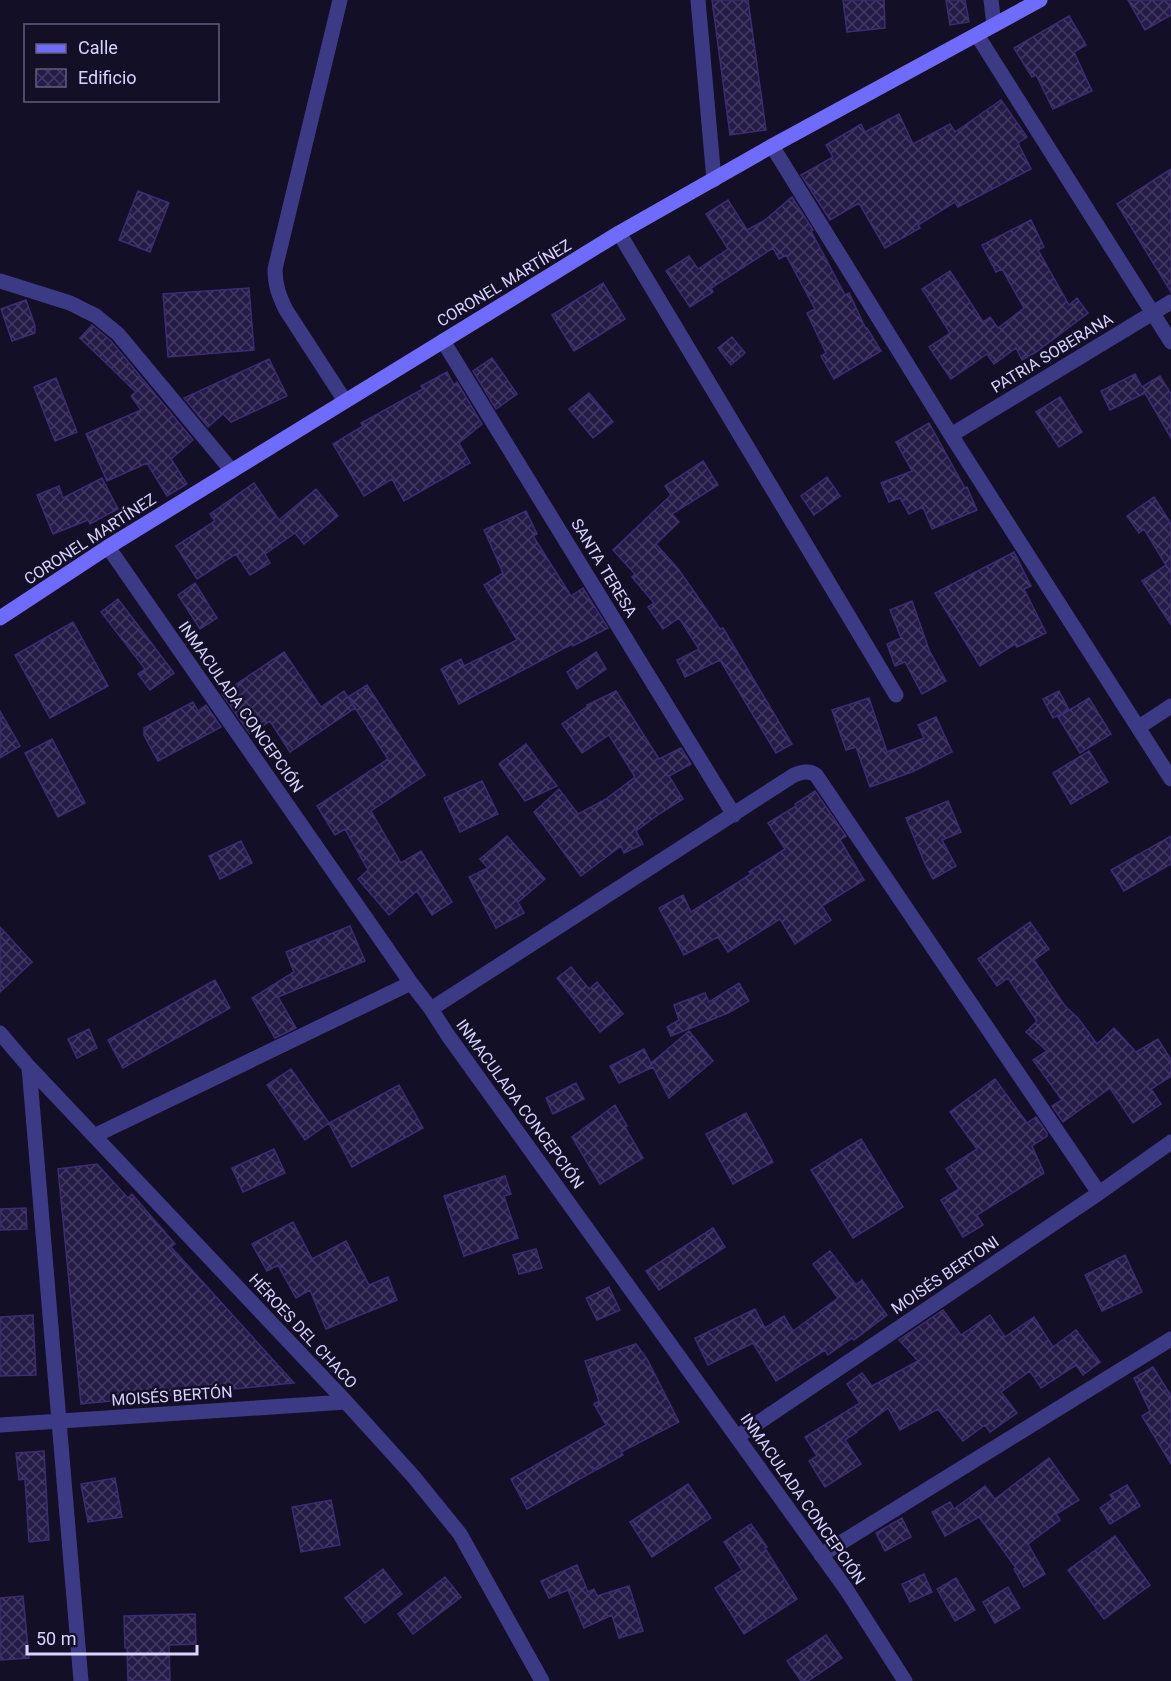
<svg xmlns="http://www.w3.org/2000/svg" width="1171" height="1681" font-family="Roboto,sans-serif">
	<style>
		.building { fill: url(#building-cross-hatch); stroke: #3b2d73; stroke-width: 1.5 }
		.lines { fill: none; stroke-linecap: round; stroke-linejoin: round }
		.minor { stroke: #3d3a85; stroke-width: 15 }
		.secondary { stroke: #6f6bff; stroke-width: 15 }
		.labels { text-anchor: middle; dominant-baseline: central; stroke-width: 5; stroke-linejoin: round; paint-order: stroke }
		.street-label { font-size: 16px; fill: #d9d4ff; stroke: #130f26 }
	</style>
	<defs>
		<pattern id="building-cross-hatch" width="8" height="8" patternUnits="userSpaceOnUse" patternTransform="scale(1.5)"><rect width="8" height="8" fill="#241b47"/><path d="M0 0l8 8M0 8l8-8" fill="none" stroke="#433b63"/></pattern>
	</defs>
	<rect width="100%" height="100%" fill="#130f26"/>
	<path class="building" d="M 712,0 L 748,0 L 766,130 L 730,135 Z
		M 843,0 L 884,0 L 885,28 L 847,32 Z
		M 946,0 L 965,0 L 969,22 L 950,25 Z
		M 1128,0 L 1171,0 L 1171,15 L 1145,30 Z
		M 1069,16 L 1086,45 L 1074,52 L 1092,91 L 1053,109 L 1036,75 L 1032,77 L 1014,48 Z
		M 1001,100 L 1027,137 L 1018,143 L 1031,169 L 958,207 L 955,202 L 918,225 L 920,228 L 885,248 L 859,203 L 830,220 L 801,175 L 833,157 L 826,145 L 861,124 L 865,132 L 899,114 L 913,144 L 950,124 L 955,132 Z
		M 1171,169 L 1171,292 L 1117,204 Z
		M 138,191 L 169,203 L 150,252 L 119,240 Z
		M 792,197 L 813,230 L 811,231 L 845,295 L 849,293 L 866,329 L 867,328 L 881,351 L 834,379 L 821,356 L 826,353 L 807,313 L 815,309 L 786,255 L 779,259 L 773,248 L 711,288 L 713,292 L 690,307 L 666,271 L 689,256 L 698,269 L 728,249 L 706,214 L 728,200 L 747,230 L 765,220 Z
		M 1031,220 L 1044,247 L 1038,250 L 1069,305 L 1077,298 L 1088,313 L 1036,352 L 1022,360 L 1016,348 L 994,364 L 987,354 L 951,379 L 929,347 L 950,333 L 922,289 L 950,271 L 983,322 L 990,317 L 998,328 L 1024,308 L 1002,269 L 996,272 L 982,245 Z
		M 603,283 L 625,319 L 574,351 L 552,315 Z
		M 249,288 L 254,350 L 168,357 L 163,294 Z
		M 26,300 L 35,326 L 35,333 L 12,341 L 1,309 Z
		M 92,325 L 111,341 L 193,440 L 171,459 L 187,484 L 167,496 L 147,463 L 107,481 L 86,434 L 141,410 L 131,396 L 136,392 L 80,338 Z
		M 732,337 L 745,353 L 731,365 L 718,348 Z
		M 492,358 L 517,394 L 496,409 L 473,371 Z
		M 269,359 L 287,396 L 231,422 L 223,414 L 208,427 L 184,398 Z
		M 447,372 L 454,385 L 457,382 L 482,424 L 459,443 L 470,463 L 404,501 L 392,479 L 364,496 L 333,444 L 363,426 L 361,423 L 423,389 L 421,386 Z
		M 1135,374 L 1142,387 L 1160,376 L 1171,394 L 1171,438 L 1145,393 L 1110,410 L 1101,391 Z
		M 56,378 L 77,432 L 55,441 L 34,387 Z
		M 589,393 L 613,422 L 593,438 L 569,409 Z
		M 1060,397 L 1082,432 L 1059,447 L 1036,412 Z
		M 929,423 L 965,488 L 967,487 L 977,510 L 932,529 L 923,507 L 909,514 L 900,498 L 889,502 L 881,483 L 912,471 L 896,442 Z
		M 703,461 L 718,485 L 672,514 L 679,522 L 656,544 L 679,570 L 720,629 L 723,628 L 792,744 L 776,753 L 720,660 L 685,677 L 677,660 L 699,649 L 679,618 L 663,629 L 648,607 L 654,603 L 632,577 L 635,574 L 613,550 L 671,495 L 665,486 Z
		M 827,477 L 840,496 L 814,515 L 801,496 Z
		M 102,478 L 118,509 L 90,524 L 88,520 L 53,534 L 37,495 L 59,486 L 63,498 Z
		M 254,483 L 279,520 L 316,489 L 338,516 L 304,544 L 295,533 L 265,554 L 270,563 L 250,575 L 236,554 L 197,579 L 176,546 L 215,521 L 210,514 Z
		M 1154,497 L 1171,524 L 1171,625 L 1142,581 L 1166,565 L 1144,529 L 1139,533 L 1127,516 Z
		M 526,511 L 537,534 L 533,536 L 571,596 L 583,588 L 608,628 L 573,646 L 572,644 L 459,704 L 441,669 L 461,659 L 464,666 L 517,640 L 484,585 L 503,573 L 484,530 Z
		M 1014,552 L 1031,586 L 1024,589 L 1046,633 L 1017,647 L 1015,644 L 980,666 L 935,593 Z
		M 195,583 L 217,618 L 200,629 L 178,595 Z
		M 118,599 L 174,673 L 150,690 L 138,674 L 145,669 L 101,612 Z
		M 912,601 L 929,650 L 946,681 L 922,694 L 905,662 L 895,666 L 887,644 L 901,638 L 890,610 Z
		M 73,622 L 108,686 L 50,718 L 15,655 Z
		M 284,652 L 321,707 L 344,691 L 355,708 L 290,752 L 270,721 L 250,734 L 222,694 Z
		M 596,652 L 606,669 L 577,689 L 567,672 Z
		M 367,685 L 425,775 L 371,811 L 401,863 L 421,851 L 452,902 L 432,915 L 417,891 L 389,915 L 358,879 L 368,870 L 345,829 L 335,835 L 317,806 L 388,759 L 348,697 Z
		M 616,691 L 659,759 L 681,748 L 691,764 L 669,776 L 683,799 L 659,814 L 636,831 L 643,844 L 624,853 L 621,846 L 581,876 L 534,812 L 559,789 L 578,814 L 606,799 L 635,777 L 609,735 L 582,753 L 562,724 L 588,706 L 587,705 Z
		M 1059,691 L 1069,710 L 1053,718 L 1043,699 Z
		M 869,698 L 887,752 L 924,738 L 918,725 L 936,717 L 952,752 L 912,772 L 870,787 L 856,747 L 846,750 L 832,710 Z
		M 1089,698 L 1111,734 L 1080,753 L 1058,717 Z
		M 193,702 L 198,711 L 206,705 L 221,727 L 158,761 L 144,735 L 144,728 Z
		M 0,711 L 20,746 L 0,758 Z
		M 52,739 L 85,803 L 58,817 L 25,753 Z
		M 526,744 L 557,786 L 525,801 L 499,764 Z
		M 1089,751 L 1108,782 L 1071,804 L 1053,773 Z
		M 482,781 L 498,814 L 460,832 L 444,798 Z
		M 815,791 L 846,836 L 840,840 L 864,880 L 822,906 L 831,920 L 795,944 L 780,919 L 728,952 L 718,937 L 684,955 L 659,908 L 683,895 L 691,912 L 751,874 L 749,872 L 785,849 L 768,823 L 796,806 L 795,804 Z
		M 948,801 L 961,832 L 942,840 L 956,866 L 933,879 L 925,864 L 906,818 Z
		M 507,836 L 545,879 L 518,902 L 524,913 L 496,928 L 469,877 L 488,868 L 480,859 Z
		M 1171,836 L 1171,864 L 1124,891 L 1111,870 Z
		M 241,841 L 252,863 L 220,879 L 209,856 Z
		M 1030,922 L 1049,949 L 1034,960 L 1065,1006 L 1078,1018 L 1097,1044 L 1114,1028 L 1136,1052 L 1158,1039 L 1171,1060 L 1171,1076 L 1151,1089 L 1161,1104 L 1133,1123 L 1110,1088 L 1063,1122 L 1052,1106 L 1062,1100 L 1033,1060 L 1047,1051 L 1026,1032 L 1037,1021 L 1008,978 L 997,986 L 978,959 Z
		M 350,926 L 365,961 L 278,997 L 296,1028 L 275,1038 L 252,998 L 294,972 L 286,952 Z
		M 0,927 L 32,962 L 0,992 Z
		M 571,967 L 589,989 L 597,982 L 623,1014 L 600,1032 L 557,978 Z
		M 215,980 L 230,1008 L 123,1068 L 108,1040 Z
		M 739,983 L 749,1001 L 728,1013 L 671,1036 L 667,1027 L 679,1020 L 674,1005 L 705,993 L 709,1002 Z
		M 89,1029 L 97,1048 L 77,1058 L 68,1039 Z
		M 689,1031 L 713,1061 L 669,1098 L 653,1067 L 619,1083 L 610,1066 L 644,1049 L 651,1063 Z
		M 291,1069 L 329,1123 L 305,1140 L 267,1085 Z
		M 995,1079 L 1027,1123 L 1036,1117 L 1047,1133 L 1047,1136 L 1032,1146 L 1044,1173 L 977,1215 L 983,1225 L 963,1237 L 941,1200 L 959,1189 L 946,1169 L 977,1149 L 950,1112 Z
		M 576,1083 L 584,1099 L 553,1114 L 546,1098 Z
		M 399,1085 L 423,1128 L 352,1167 L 329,1123 Z
		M 615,1105 L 627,1126 L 625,1127 L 643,1158 L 600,1184 L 572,1137 Z
		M 746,1113 L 773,1162 L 733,1184 L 706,1134 Z
		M 861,1139 L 903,1207 L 853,1238 L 811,1170 Z
		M 274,1149 L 285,1173 L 243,1192 L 232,1168 Z
		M 97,1164 L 128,1198 L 132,1194 L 175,1244 L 171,1247 L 294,1383 L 81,1404 L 58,1169 Z
		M 505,1176 L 511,1194 L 504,1196 L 518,1238 L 464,1256 L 444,1196 Z
		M 26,1208 L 27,1229 L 0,1230 L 0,1209 Z
		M 293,1222 L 312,1259 L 346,1241 L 369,1285 L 388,1277 L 397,1300 L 326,1329 L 310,1290 L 296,1298 L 278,1265 L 267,1271 L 252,1244 Z
		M 713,1228 L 725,1247 L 659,1290 L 646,1271 Z
		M 536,1249 L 542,1268 L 519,1274 L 513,1255 Z
		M 830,1251 L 856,1285 L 862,1280 L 887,1315 L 854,1340 L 852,1338 L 828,1355 L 825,1350 L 776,1381 L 753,1343 L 708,1365 L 695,1338 L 755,1309 L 765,1328 L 784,1316 L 793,1331 L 838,1298 L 813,1264 Z
		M 1125,1255 L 1142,1292 L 1102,1311 L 1085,1275 Z
		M 609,1287 L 620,1310 L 597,1320 L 586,1298 Z
		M 943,1310 L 961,1335 L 990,1315 L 1005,1337 L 1034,1317 L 1053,1347 L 1076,1330 L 1100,1362 L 1083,1375 L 1076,1365 L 1041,1388 L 1030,1371 L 1001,1392 L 1017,1413 L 990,1432 L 985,1425 L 963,1441 L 938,1409 L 900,1430 L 888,1408 L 857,1431 L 857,1432 L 845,1440 L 861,1464 L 825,1487 L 809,1461 L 817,1456 L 805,1437 L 860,1403 L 847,1384 L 862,1373 L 872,1386 L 918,1361 L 899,1340 Z
		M 33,1315 L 36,1375 L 0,1376 L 0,1317 Z
		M 636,1344 L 647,1359 L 679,1422 L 621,1452 L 623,1455 L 596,1470 L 592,1466 L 594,1471 L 527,1509 L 511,1479 L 606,1425 L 594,1404 L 599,1401 L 585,1361 Z
		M 1153,1367 L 1171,1396 L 1171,1464 L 1142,1416 L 1150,1411 L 1134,1378 Z
		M 44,1451 L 49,1540 L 29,1542 L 25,1479 L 19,1480 L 16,1453 Z
		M 1049,1458 L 1079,1500 L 1056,1514 L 1060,1520 L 1028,1544 L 1045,1574 L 1024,1587 L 1014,1569 L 1016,1568 L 979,1517 L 945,1536 L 932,1512 L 950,1502 L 954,1509 L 985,1486 L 995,1499 Z
		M 115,1478 L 122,1517 L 88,1522 L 81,1484 Z
		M 688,1484 L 711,1518 L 652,1557 L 630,1522 Z
		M 1127,1485 L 1140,1506 L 1110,1524 L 1100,1508 L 1113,1499 L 1110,1495 Z
		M 331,1500 L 340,1545 L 301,1552 L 292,1507 Z
		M 902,1518 L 911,1537 L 885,1551 L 876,1533 Z
		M 751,1524 L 767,1547 L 765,1548 L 797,1599 L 744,1634 L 715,1588 L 742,1570 L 724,1542 Z
		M 1115,1536 L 1150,1585 L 1104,1619 L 1068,1570 Z
		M 577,1565 L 588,1592 L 594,1589 L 597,1596 L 629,1586 L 643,1631 L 619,1638 L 612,1615 L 584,1628 L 568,1590 L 549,1598 L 541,1581 Z
		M 383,1569 L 402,1594 L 365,1623 L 345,1598 Z
		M 924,1574 L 932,1592 L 910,1602 L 902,1584 Z
		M 445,1577 L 461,1597 L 413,1634 L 398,1614 Z
		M 956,1578 L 975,1610 L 955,1621 L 937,1589 Z
		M 1008,1587 L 1020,1608 L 995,1623 L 983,1602 Z
		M 23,1596 L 29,1658 L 0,1660 L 0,1598 Z
		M 195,1614 L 196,1644 L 169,1645 L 170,1681 L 128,1681 L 127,1648 L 125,1648 L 124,1616 Z
		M 826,1635 L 842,1658 L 808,1681 L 801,1681 L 787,1661 Z"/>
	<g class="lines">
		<path class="minor" d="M 340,0 L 275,269 C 275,285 279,296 286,310 L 345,401
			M 698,0 L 714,180
			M 991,0 L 994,25
			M 977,35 L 1171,342
			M 772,146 L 951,435 L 1171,779
			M 619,233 L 896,695
			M 0,281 L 70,303 L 96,316 L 118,334 L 232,471
			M 443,341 L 734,815
			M 951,435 L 1171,302
			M 108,547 L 411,983 L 431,1009 L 447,1034 L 846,1589 L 905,1681
			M 1139,727 L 1171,706
			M 431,1009 L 794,775 C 802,772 809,770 816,775 L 1099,1193
			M 0,1033 L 29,1067 L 346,1402 L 413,1476 L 460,1534 L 542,1681
			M 29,1067 L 81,1681
			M 94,1136 L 411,983
			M 0,1425 L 346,1402
			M 737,1437 L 1099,1193 L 1171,1142
			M 821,1555 L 1171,1339"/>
		<path class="secondary" d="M 0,618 L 108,547 L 619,233 L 772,146 L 1040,0"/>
	</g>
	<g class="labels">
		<g class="street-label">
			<text transform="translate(504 283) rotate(-31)">CORONEL MARTÍNEZ</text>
			<text transform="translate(1052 353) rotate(-31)">PATRIA SOBERANA</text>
			<text transform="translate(90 539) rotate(-33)">CORONEL MARTÍNEZ</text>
			<text transform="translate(604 568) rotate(59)">SANTA TERESA</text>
			<text transform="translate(241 707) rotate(55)">INMACULADA CONCEPCIÓN</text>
			<text transform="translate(520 1104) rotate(54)">INMACULADA CONCEPCIÓN</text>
			<text transform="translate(945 1275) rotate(-34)">MOISÉS BERTONI</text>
			<text transform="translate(303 1331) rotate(47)">HÉROES DEL CHACO</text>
			<text transform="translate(172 1396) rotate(-4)">MOISÉS BERTÓN</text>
			<text transform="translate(803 1499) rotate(55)">INMACULADA CONCEPCIÓN</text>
		</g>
	</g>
	<rect x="24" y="24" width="195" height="78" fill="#130f26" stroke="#625e7d" stroke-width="1.5"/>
	<rect x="36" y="44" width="30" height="9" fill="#6f6bff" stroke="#625e7d" stroke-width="1.5"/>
	<text x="78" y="54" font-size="18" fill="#d9d4ff">Calle</text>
	<rect x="36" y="69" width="30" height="18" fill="url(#building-cross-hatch)" stroke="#625e7d" stroke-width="1.5"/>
	<text x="78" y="84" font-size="18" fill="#d9d4ff">Edificio</text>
	<path d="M27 1645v9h170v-9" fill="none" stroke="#d9d4ff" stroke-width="3"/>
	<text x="36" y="1645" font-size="18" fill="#d9d4ff" stroke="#130f26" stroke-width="4.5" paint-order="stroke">50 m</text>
</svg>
